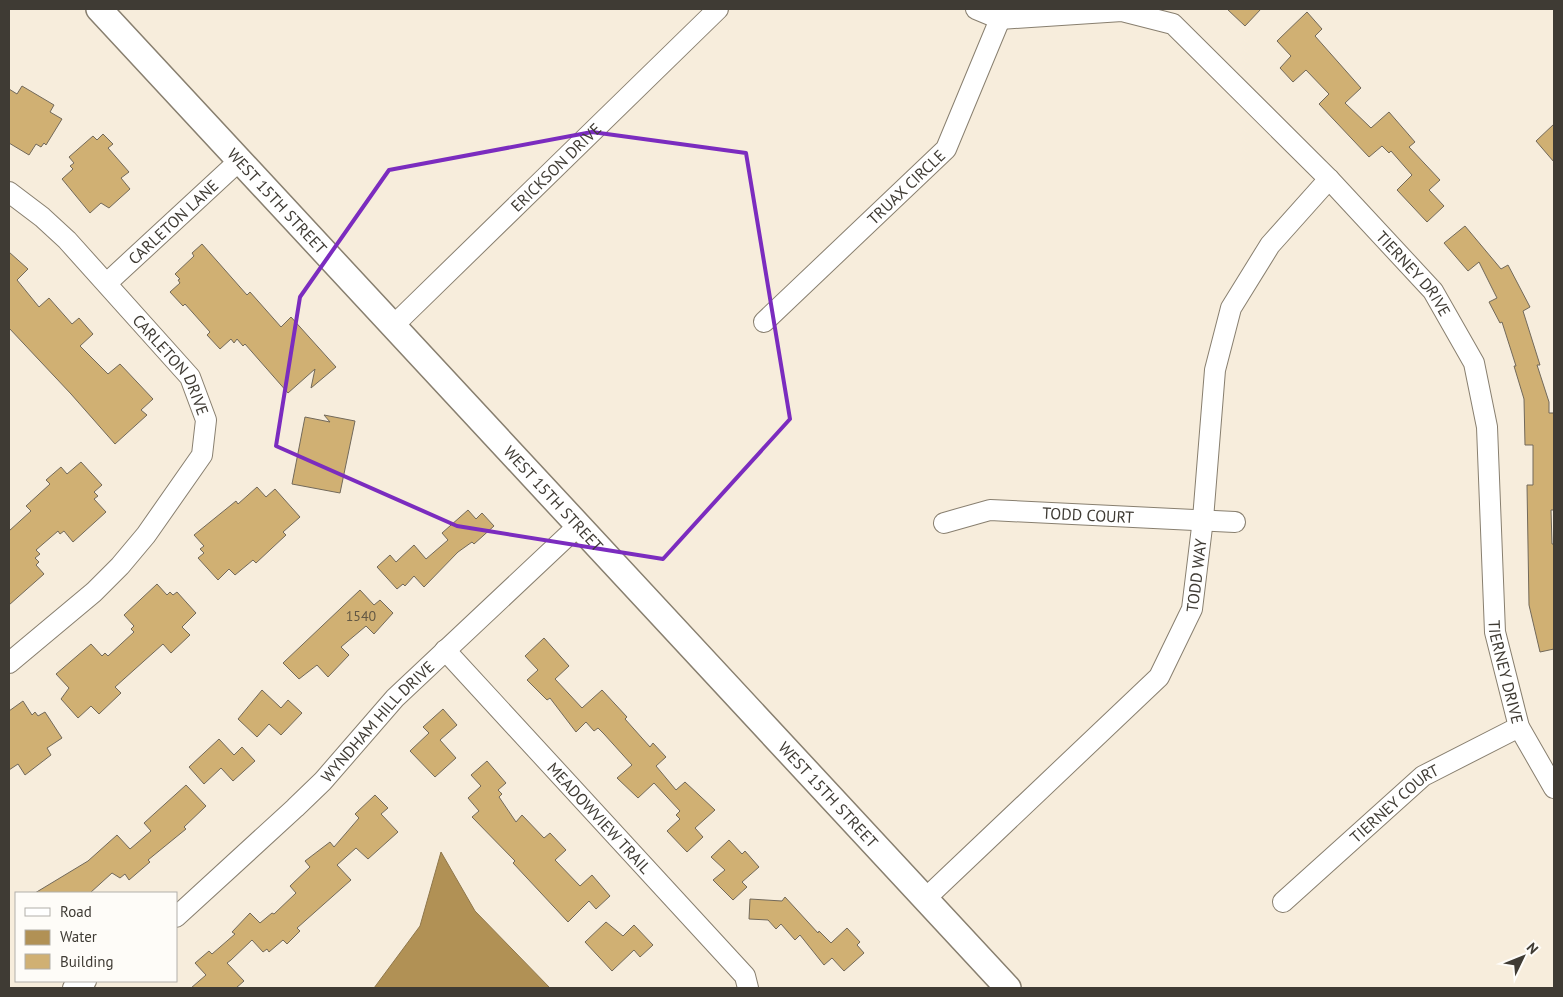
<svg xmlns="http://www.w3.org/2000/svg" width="1563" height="997" font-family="'PT Sans',sans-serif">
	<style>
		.water { fill: #b19155; stroke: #8f774b }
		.building { fill: #d0b073; stroke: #72695a }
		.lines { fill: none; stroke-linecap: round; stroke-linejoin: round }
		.minor-casing { stroke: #887f6f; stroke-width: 22 }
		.tertiary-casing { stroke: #887f6f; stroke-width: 28 }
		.minor { stroke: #fff; stroke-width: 20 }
		.tertiary { stroke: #fff; stroke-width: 25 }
		.marked { fill: none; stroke: #7b2cbf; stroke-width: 4; stroke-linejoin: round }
		.labels { text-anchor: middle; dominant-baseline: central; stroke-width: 4; stroke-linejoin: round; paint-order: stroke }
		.number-label { font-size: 14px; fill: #635844 }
		.street-label { font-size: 16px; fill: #3f3b34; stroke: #fefcf8 }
	</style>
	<rect width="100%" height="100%" fill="#f7eddc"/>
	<path class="water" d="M 441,852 L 475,911 L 550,988 L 374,988 L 420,926 Z"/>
	<path class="building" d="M 1227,9 L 1261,9 L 1245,26 Z
		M 1307,12 L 1322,29 L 1315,36 L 1361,88 L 1345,103 L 1371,128 L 1389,112 L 1415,142 L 1409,147 L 1440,180 L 1429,190 L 1444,206 L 1427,222 L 1397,190 L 1412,175 L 1391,151 L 1389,153 L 1382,146 L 1369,157 L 1319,104 L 1329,94 L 1306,70 L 1293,82 L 1280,68 L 1291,56 L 1277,41 Z
		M 22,86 L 54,105 L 50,112 L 62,119 L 46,145 L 44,143 L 41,147 L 36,144 L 29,155 L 9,143 L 9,89 L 17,94 Z
		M 1554,124 L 1554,162 L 1536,141 Z
		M 103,134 L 113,144 L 108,148 L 129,172 L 121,178 L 130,189 L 109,208 L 101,203 L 90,213 L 62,179 L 73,169 L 70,166 L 74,163 L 69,157 L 93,136 L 97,140 Z
		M 1465,226 L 1501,269 L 1508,265 L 1530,307 L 1523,311 L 1540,365 L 1537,365 L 1549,402 L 1549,413 L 1554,413 L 1554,510 L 1551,510 L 1552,544 L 1554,544 L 1554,649 L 1540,652 L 1529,605 L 1527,485 L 1533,485 L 1533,445 L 1525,445 L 1524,399 L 1514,366 L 1516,366 L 1502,322 L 1500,323 L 1489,302 L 1497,298 L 1479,262 L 1468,271 L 1444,243 Z
		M 202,244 L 247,295 L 250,292 L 281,327 L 291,317 L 336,367 L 311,388 L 315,369 L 288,393 L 245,344 L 243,346 L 237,339 L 234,343 L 231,339 L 220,349 L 207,335 L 210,332 L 185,304 L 183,306 L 170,292 L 180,283 L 178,280 L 180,279 L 175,274 L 194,256 L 192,253 Z
		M 9,252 L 28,269 L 17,280 L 39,307 L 49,298 L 72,324 L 79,318 L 93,334 L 80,346 L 108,374 L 120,364 L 153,399 L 141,410 L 147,415 L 115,444 L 71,394 L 9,328 Z
		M 324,415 L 355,421 L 340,493 L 292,484 L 305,417 L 330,422 Z
		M 81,462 L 102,485 L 94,492 L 98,496 L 94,499 L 106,512 L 73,542 L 64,531 L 60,534 L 58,531 L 36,550 L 40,554 L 35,558 L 39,562 L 36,565 L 44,574 L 9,605 L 9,531 L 31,511 L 26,506 L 50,484 L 46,480 L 61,467 L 67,474 Z
		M 257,487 L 266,497 L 275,489 L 300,517 L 283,532 L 286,535 L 256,563 L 253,560 L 235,575 L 229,569 L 218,580 L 198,558 L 204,553 L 200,549 L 204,546 L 194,535 L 236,501 L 238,504 Z
		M 468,510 L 476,519 L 482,513 L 494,526 L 474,544 L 472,542 L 458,552 L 424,587 L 414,576 L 405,586 L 403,584 L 397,589 L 377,567 L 390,555 L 396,562 L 414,545 L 426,559 L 448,540 L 442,533 Z
		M 157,584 L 167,595 L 170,592 L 173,595 L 177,592 L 196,613 L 182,627 L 190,635 L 171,653 L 163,644 L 115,687 L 121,693 L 99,714 L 91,706 L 78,718 L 61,699 L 69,688 L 56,674 L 91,644 L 102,656 L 105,653 L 108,656 L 134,632 L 131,629 L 134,626 L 124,615 Z
		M 360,590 L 374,605 L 380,600 L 393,613 L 374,634 L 366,626 L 341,647 L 349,655 L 328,677 L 317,665 L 299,679 L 283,663 Z
		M 544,638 L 569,666 L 555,679 L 582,708 L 602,690 L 627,717 L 625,719 L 650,747 L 653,743 L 666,757 L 656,766 L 676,790 L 685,782 L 715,810 L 695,828 L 703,837 L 687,852 L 667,831 L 680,819 L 676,815 L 680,811 L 654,783 L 638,798 L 617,778 L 632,765 L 604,734 L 598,728 L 594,731 L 586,722 L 576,732 L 550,698 L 547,700 L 527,680 L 538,670 L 525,656 Z
		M 262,690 L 281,708 L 288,700 L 302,713 L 281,735 L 269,724 L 257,737 L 238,719 Z
		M 23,701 L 32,715 L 35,712 L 38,716 L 45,712 L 62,738 L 47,748 L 51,755 L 25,775 L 18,764 L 9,770 L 9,711 Z
		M 443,709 L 457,725 L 440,740 L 456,758 L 435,777 L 410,751 L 429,733 L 423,727 Z
		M 219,739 L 234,755 L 242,747 L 255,761 L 233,781 L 221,768 L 204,784 L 189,767 Z
		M 487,761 L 506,783 L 498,790 L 502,794 L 499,797 L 516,822 L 522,815 L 544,838 L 550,833 L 566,850 L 555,860 L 580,886 L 592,875 L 610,896 L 596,909 L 589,901 L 568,922 L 513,863 L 515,861 L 472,817 L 479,811 L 468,798 L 481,786 L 471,775 Z
		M 186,785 L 206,806 L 184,827 L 186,829 L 148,860 L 150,862 L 129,880 L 125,874 L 120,878 L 112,873 L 90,893 L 35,893 L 88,861 L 117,835 L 130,849 L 151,831 L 144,823 Z
		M 375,795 L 388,808 L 381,814 L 398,832 L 368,859 L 356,848 L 337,865 L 351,880 L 297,928 L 300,931 L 287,944 L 283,940 L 269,952 L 267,949 L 263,952 L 252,940 L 231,960 L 227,963 L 244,981 L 236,988 L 191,988 L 206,975 L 195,963 L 209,951 L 212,954 L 235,934 L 232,932 L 250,913 L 260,923 L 272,913 L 274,914 L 296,893 L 290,886 L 310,867 L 305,861 L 330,842 L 334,847 L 359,818 L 355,814 Z
		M 729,840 L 742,854 L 745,851 L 759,867 L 742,882 L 747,887 L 733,900 L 713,880 L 725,870 L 711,857 Z
		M 785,897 L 818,933 L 819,931 L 831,943 L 847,928 L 860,942 L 857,945 L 864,953 L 844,971 L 832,958 L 824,965 L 800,935 L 795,940 L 781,924 L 776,929 L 768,920 L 749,919 L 750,899 L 782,901 Z
		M 606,922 L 623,936 L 634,925 L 653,945 L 640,957 L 634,950 L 612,971 L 585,942 Z"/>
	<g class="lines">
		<defs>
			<g id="minor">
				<path id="s1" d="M 976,9 L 1000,19 L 1122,11 L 1173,24 L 1329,179 L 1433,291 L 1474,363 L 1487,427 L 1495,632 L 1519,727 L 1554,788"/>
				<path id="s2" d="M 9,192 L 42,217 L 67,240 L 190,377 L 206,420 L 202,455 L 146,535 L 120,566 L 94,592 L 9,663"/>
				<path id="s3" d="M 107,283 L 240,160"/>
				<path id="s4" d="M 764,322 L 946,149 L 1000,19"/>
				<path id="s5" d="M 394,325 L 718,9"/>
				<path id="s6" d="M 944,523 L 990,510 L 1235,522"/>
				<path id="s7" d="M 445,650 L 745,976 L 748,988"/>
				<path id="s8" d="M 925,899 L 1159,677 L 1192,609 L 1203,519 L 1215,370 L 1231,308 L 1270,245 L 1329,179"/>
				<path id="s9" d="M 1283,902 L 1423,776 L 1519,727"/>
				<path id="s10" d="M 176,917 L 295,808 L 323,781 L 395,698 L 578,526"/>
				<path d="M 73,988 L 86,981"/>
			</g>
			<g id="tertiary">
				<path id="s11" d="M 99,9 L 1008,988"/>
			</g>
		</defs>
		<use href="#minor" class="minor-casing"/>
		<use href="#tertiary" class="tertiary-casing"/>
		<use href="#minor" class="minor"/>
		<use href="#tertiary" class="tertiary"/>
	</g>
	<path class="marked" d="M 592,132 L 746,153 L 790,419 L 663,559 L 457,526 L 276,446 L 300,297 L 389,170 Z"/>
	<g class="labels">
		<g class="number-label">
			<text x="361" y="616">1540</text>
		</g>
		<g class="street-label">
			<text stroke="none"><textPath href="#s5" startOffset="226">ERICKSON DRIVE</textPath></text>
			<text stroke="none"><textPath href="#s4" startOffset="196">TRUAX CIRCLE</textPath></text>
			<text stroke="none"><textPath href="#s11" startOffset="262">WEST 15TH STREET</textPath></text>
			<text stroke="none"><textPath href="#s3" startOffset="90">CARLETON LANE</textPath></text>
			<text stroke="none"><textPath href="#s1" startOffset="548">TIERNEY DRIVE</textPath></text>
			<text stroke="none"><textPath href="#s2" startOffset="239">CARLETON DRIVE</textPath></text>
			<text stroke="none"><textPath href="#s11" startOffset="668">WEST 15TH STREET</textPath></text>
			<text stroke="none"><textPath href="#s6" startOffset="146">TODD COURT</textPath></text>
			<text stroke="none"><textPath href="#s8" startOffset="432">TODD WAY</textPath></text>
			<text stroke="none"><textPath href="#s1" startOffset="968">TIERNEY DRIVE</textPath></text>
			<text stroke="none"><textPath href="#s10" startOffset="281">WYNDHAM HILL DRIVE</textPath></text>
			<text stroke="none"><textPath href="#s11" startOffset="1072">WEST 15TH STREET</textPath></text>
			<text stroke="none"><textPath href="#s9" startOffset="149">TIERNEY COURT</textPath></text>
			<text stroke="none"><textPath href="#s7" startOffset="228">MEADOWVIEW TRAIL</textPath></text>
		</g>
	</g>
	<rect width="1563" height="997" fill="none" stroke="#3f3b34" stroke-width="20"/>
	<rect x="15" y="892" width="162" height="90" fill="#fefcf8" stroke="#b2afaa"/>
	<rect x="25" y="908" width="25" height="8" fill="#ffffff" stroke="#b2afaa"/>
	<text x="60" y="917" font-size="15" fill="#3f3b34">Road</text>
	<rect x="25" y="930" width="25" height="15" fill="#b19155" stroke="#b2afaa"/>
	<text x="60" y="942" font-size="15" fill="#3f3b34">Water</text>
	<rect x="25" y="954" width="25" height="15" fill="#d0b073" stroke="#b2afaa"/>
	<text x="60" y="967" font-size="15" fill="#3f3b34">Building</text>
	<g transform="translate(1523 957) rotate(47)" stroke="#fefcf8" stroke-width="4" paint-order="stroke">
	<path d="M0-4L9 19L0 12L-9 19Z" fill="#3f3b34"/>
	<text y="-8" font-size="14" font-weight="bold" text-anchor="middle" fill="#3f3b34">N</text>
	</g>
</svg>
